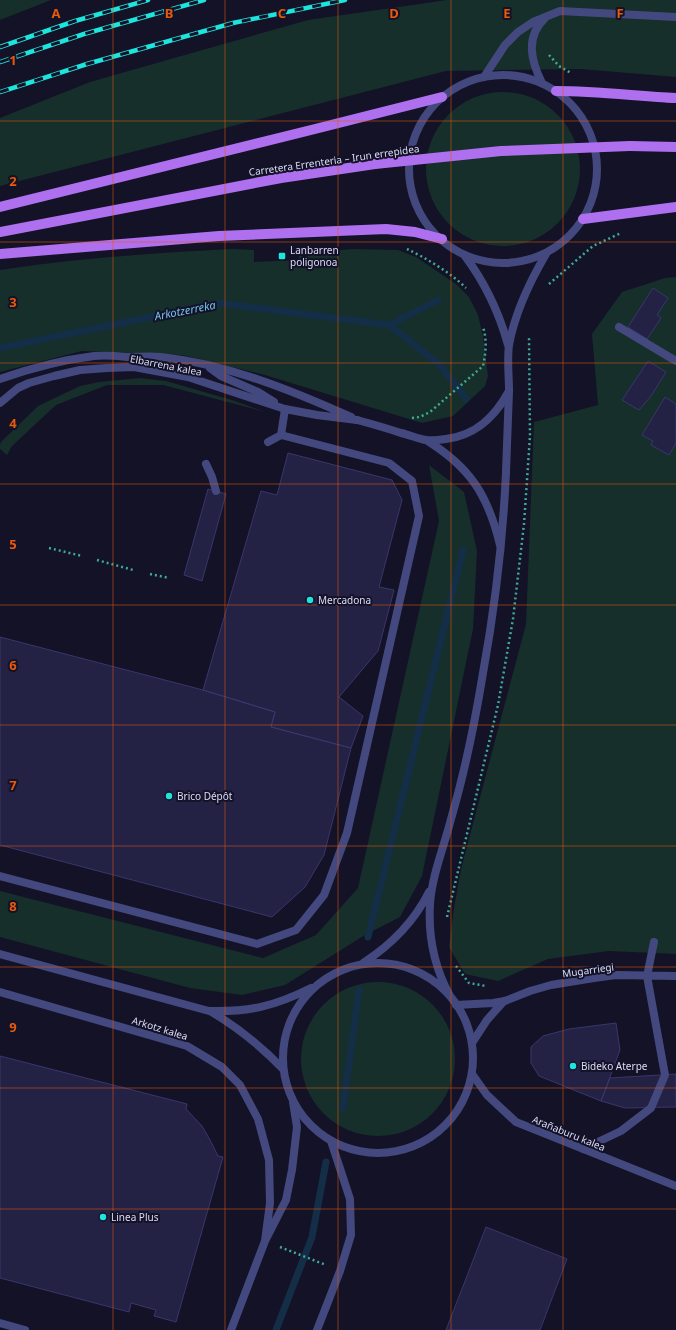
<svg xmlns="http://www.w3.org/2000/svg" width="676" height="1330" font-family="'Noto Sans',sans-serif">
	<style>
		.green { fill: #162f2b }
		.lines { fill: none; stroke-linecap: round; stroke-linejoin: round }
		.stream { stroke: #152e47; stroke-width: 7 }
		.building { fill: #232144; stroke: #3a366d }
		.path { stroke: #3fab97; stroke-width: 2.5; stroke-dasharray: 2 3; stroke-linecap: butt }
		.service { stroke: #43497f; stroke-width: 8 }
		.minor { stroke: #43497f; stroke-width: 8 }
		.tertiary { stroke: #43497f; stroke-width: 8 }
		.primary { stroke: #ae70ee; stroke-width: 10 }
		.rail-casing { stroke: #1ee4de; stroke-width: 4.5 }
		.rail { stroke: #131226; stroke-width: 3; stroke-dasharray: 9; stroke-linecap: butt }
		.primary-bridge { stroke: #ae70ee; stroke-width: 10 }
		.grid { fill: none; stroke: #e8590c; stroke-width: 1; stroke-opacity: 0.55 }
		.poi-dot { fill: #1ee4de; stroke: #131226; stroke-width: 1.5 }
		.labels { text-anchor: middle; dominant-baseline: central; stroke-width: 4; stroke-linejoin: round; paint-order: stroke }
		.street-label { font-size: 10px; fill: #dbdcfb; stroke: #131226 }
		.poi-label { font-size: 10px; fill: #dbdcfb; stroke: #131226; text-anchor: start }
		.water-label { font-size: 11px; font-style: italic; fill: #76c6ee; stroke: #131226 }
		.grid-label { font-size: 13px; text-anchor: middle; font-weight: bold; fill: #e8590c; stroke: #131226; stroke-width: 4; stroke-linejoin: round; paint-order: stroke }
	</style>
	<rect width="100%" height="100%" fill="#131226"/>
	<path class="green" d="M 0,0 L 51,0 L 0,20 Z
		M 447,0 L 676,0 L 676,77 L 581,69 L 446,71 L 0,186 L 0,118 L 90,82 L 308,20 Z
		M426 169a77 77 0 1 1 154 0a77 77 0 1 1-154 0Z
		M 232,249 L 254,250 L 254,262 L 299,260 L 299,254 L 352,249 L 398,250 L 416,257 L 456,284 L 469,297 L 478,315 L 483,336 L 488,376 L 485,386 L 453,416 L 422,423 L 265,375 L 182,355 L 82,351 L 0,372 L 0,270 C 77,258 154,253 232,249 Z
		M 676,277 L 676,954 L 609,951 L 548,959 L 498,981 L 465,974 L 449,947 L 454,908 L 461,869 L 526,624 L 534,422 L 598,405 L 592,334 L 622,292 L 665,278 Z
		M 140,378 L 166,381 L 235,401 L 265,412 L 163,385 L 107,385 L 56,405 L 12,446 L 7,455 L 0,449 L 0,445 L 1,442 L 38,406 L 80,386 L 99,382 Z
		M 429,465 L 464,492 L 477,551 L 473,629 L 422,876 L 400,917 L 365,935 L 285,985 L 242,995 L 190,988 L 0,937 L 0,891 L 263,958 L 316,935 L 358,888 L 439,521 Z
		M301 1059a77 77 0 1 1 154 0a77 77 0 1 1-154 0Z"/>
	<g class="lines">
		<path class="stream" d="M 389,325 L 439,364 L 466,399
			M 0,348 L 218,303 L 389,325 L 438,300
			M 368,937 L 463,550
			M 343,1108 L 359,990
			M 276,1330 L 312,1237 L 326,1162"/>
	</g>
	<path class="building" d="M 653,288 L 668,298 L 657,315 L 661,318 L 647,339 L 628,327 Z
		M 648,361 L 666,372 L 651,396 L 639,410 L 622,400 Z
		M 665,397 L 676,404 L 676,443 L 669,455 L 651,445 L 653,441 L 642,435 Z
		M 288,453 L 392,480 L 402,500 L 379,587 L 394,590 L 378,651 L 339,697 L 363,716 L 351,748 L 271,727 L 275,712 L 203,690 L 261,491 L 277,495 Z
		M 208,489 L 226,494 L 202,581 L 184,575 Z
		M 0,637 L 203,690 L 275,712 L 271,727 L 351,748 L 324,855 L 305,887 L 272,917 L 0,845 Z
		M 616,1023 L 620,1050 L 601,1101 L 539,1076 L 531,1063 L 531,1047 L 543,1036 L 569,1029 Z
		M 0,1056 L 187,1104 L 186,1109 L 202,1126 L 210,1140 L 218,1156 L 223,1157 L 176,1322 L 154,1316 L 156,1310 L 131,1303 L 129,1312 L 0,1278 Z
		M 676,1074 L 676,1107 L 625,1108 L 601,1101 L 610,1078 Z
		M 486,1227 L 567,1259 L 540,1330 L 446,1330 Z"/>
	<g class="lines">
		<path class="path" d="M 549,55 L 559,66 L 571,73
			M 407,249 C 426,258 451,273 466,288
			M 549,284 L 593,246 L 621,233
			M 412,418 L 420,417 L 430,412 L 483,366 C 486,353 487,339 483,327
			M 49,548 L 82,556
			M 97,560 L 133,570
			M 150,574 L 169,578
			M 447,917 L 498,705 L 513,619 L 524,524 L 530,436 L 529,336
			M 456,966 L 469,983 L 486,986
			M 280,1247 L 326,1265"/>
		<path class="service" d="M 619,327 L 676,361
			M 357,420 C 372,424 386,428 401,433 C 409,435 417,438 425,440 C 432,441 439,440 446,439 C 476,435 495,417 509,391
			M 281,435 L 285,409
			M 426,440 C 470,467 488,495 500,545
			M 206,464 L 212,477 L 216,491
			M 0,876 L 257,944 L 296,930 L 324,895 L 347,833 L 419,516 L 412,481 L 389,463 L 281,435 L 268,442
			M 0,992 L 187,1046 L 222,1067 L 240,1085 L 258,1119 L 269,1160 L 270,1203 L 265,1241
			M 456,1005 L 493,1003 L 505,1001 L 530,991 L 551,985 L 594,978 L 616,975 L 676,976
			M 472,1043 L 487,1020 L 504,1001
			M 472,1074 L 487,1095 L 516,1122 L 676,1186
			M 583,1149 L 621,1131 L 651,1108 L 665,1075 L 647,976 L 654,942
			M 0,1323 L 25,1330
			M 231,1330 L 265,1241 L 286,1200 L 292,1170 L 297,1127 L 293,1102
			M 317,1330 L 340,1271 L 351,1235 L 350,1199 L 331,1141"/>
		<path class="minor" d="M 484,77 L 505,45 L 518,32 L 533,22 L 560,11 L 676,17
			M 542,83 C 531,61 525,37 545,18
			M 210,368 L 221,376 L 258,392 L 274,402
			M 0,379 C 31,368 62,360 94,356 C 105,355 117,356 127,357 C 138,357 150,356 161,357 C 227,364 291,390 351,417
			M 0,403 L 18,388 L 29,383 L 54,376 L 80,370 L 107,368 L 134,367 L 188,377 L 285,409 L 317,415 L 357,420"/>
		<path class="tertiary" d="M409 169a94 94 0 1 1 188 0a94 94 0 1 1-188 0Z
			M 465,256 C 486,284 499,312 508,345
			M 0,954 L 209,1011 C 250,1012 275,1006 311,988
			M 363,963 C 391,945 414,922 429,892
			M283 1058a95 95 0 1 1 190 0a95 95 0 1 1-190 0Z
			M 450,996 C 434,967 428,937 430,904 C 432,875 444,847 451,819 C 465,771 475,722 483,673 C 495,607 503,539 506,472 C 507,445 508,418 509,391 C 509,376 507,360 509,345 C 515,312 529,283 546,254
			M 210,1011 C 239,1028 260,1045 283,1069"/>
		<path class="primary" d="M 556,91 C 596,91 636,96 676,98
			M 630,146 L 676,147
			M 0,207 L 311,130 L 442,97
			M 583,219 L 676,207
			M 0,232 L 281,178 L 375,164
			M 0,254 L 219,236 L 386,229 L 415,232 L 442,239"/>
		<defs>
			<path id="rail" d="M 0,47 L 75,21 L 148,0
				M 0,62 L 84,34 L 204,0
				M 0,92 L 87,64 L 233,23 L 345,0"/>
		</defs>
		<use href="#rail" class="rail-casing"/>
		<use href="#rail" class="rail"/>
		<path class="primary-bridge" d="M 375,164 L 501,151 L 630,146"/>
	</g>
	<path class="grid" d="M 113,0 L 113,1330M 225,0 L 225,1330M 338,0 L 338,1330M 451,0 L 451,1330M 563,0 L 563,1330M 0,121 L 676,121M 0,242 L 676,242M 0,363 L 676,363M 0,484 L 676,484M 0,605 L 676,605M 0,725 L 676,725M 0,846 L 676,846M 0,967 L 676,967M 0,1088 L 676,1088M 0,1209 L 676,1209"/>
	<g class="poi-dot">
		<rect x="278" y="252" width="8" height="8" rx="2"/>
		<circle cx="310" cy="600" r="4"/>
		<circle cx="169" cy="796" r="4"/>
		<circle cx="573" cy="1066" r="4"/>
		<circle cx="103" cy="1217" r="4"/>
	</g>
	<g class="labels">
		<g class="street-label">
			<text transform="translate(334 160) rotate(-8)">Carretera Errenteria – Irun errepidea</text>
			<text transform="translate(166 365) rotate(11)">Elbarrena kalea</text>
			<text transform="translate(588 970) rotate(-8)">Mugarriegi</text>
			<text transform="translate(160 1028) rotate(17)">Arkotz kalea</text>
			<text transform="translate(569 1133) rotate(22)">Arañaburu kalea</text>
		</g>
		<g class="poi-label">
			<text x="290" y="250">Lanbarren<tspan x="290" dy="12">poligonoa</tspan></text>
			<text x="318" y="600">Mercadona</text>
			<text x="177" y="796">Brico Dépôt</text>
			<text x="581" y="1066">Bideko Aterpe</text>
			<text x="111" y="1217">Linea Plus</text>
		</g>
		<g class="water-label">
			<text transform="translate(185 310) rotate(-11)">Arkotzerreka</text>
		</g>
	</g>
	<g class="grid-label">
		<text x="56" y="18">A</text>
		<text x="169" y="18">B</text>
		<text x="282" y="18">C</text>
		<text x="394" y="18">D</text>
		<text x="507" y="18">E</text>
		<text x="620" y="18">F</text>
		<text x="13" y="65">1</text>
		<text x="13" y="186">2</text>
		<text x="13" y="307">3</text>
		<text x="13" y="428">4</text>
		<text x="13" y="549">5</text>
		<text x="13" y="670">6</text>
		<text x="13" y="790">7</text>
		<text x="13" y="911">8</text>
		<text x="13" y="1032">9</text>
	</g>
</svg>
